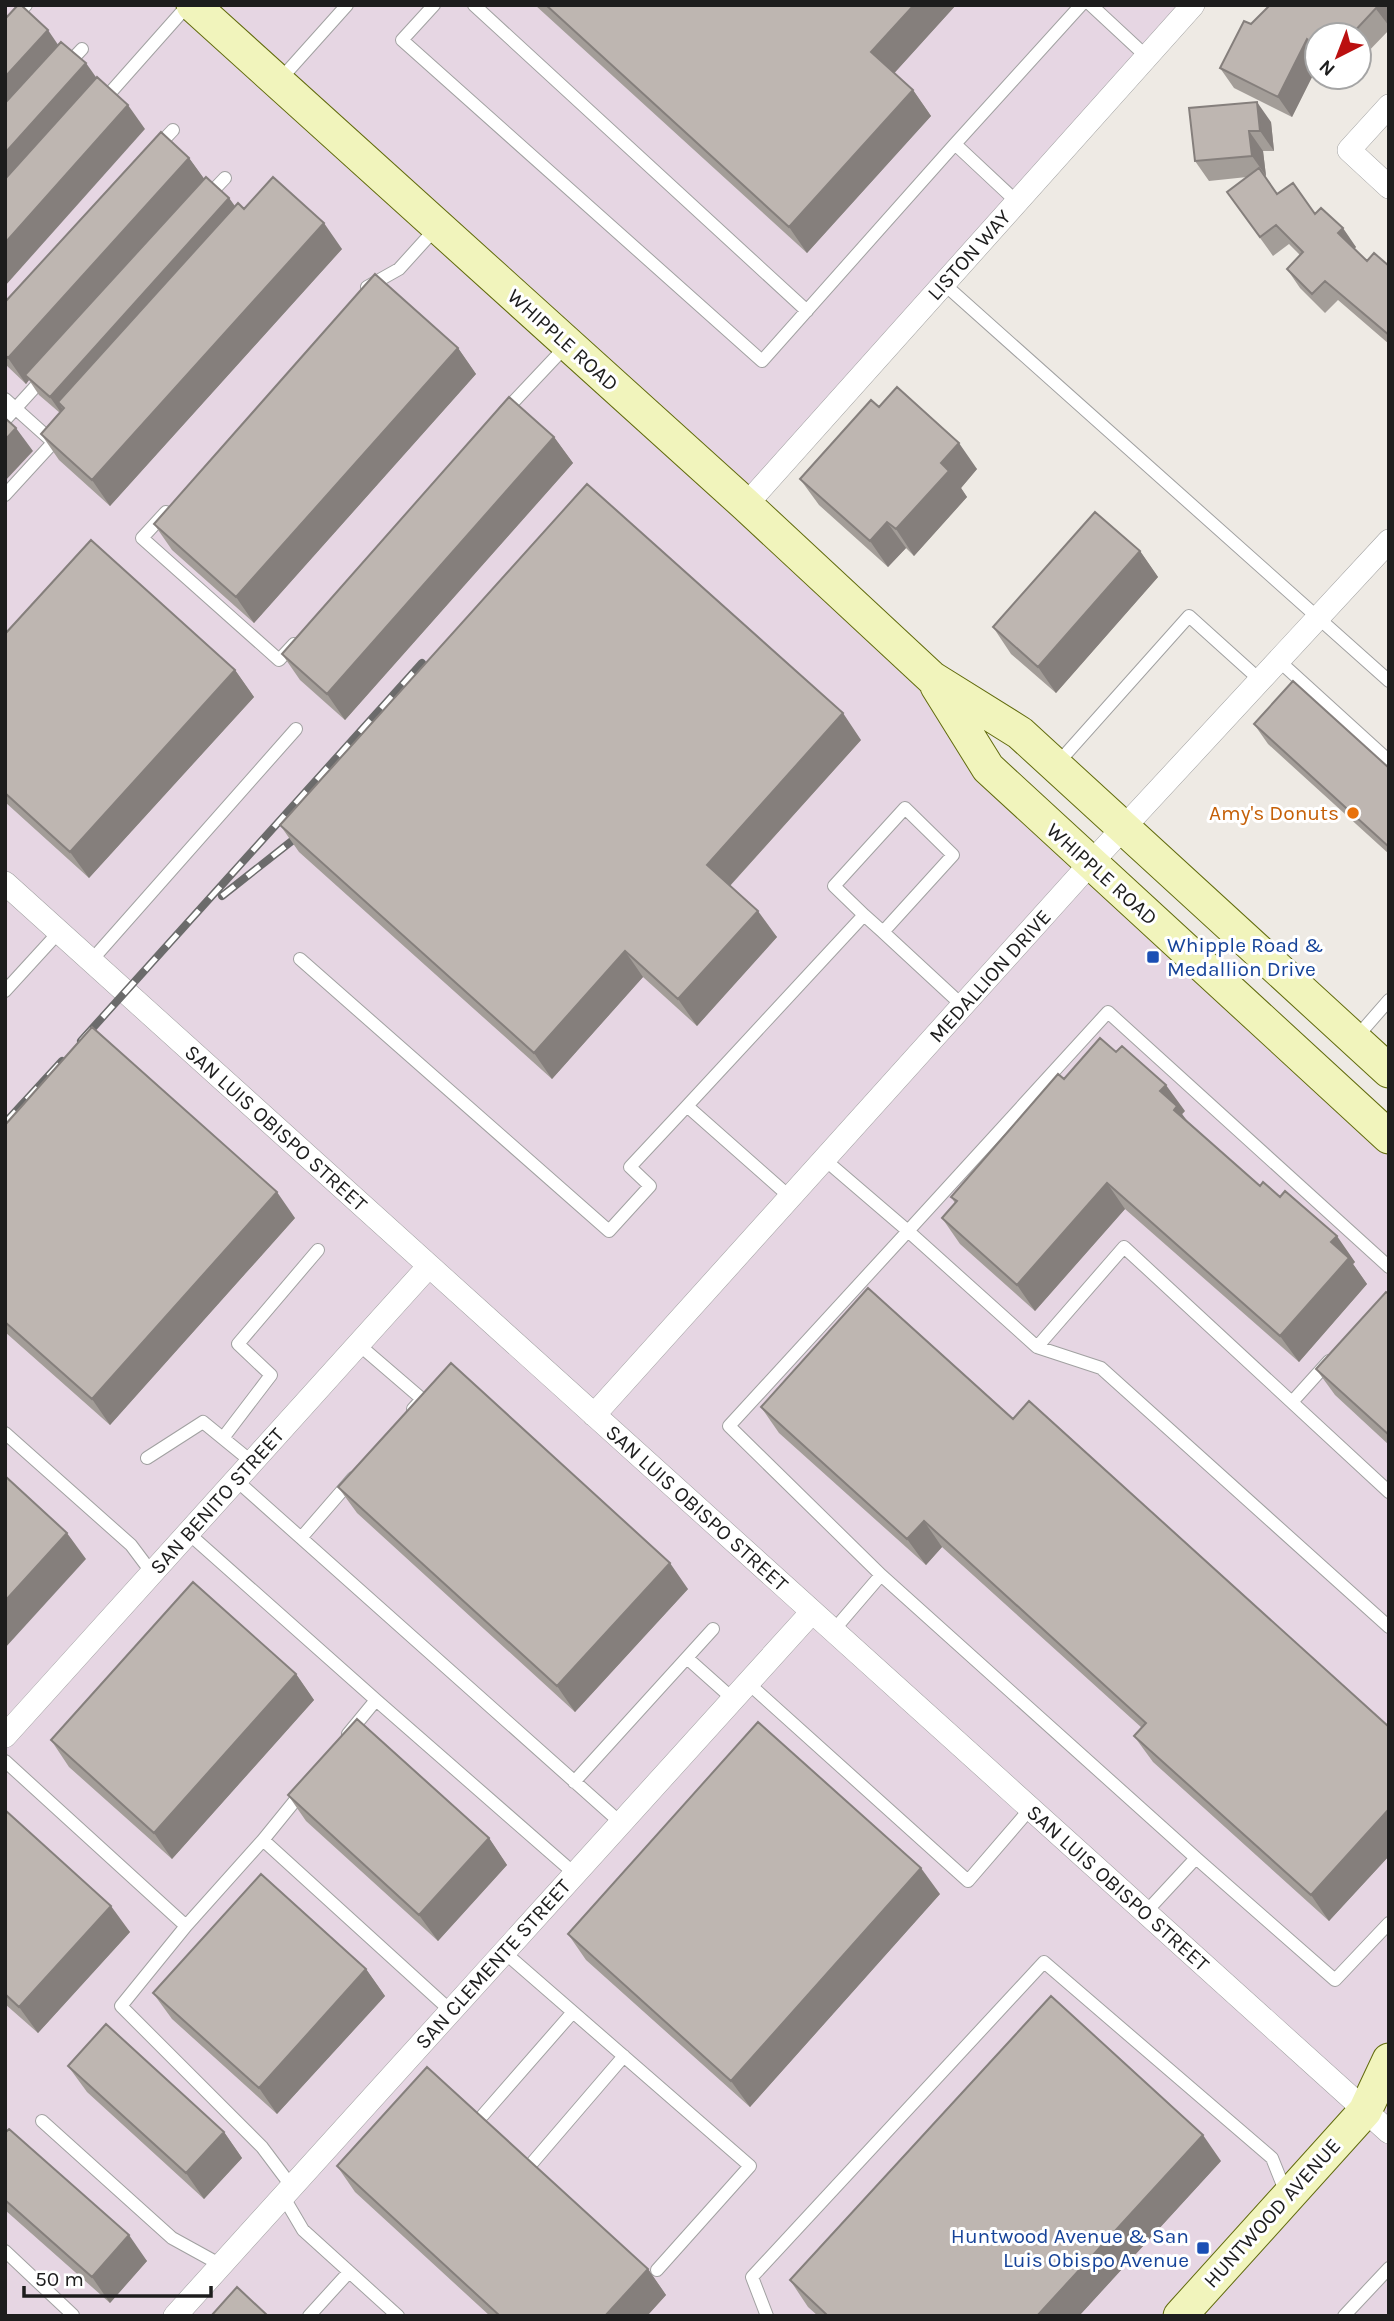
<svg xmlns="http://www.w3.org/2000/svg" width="1394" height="2321" font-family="Karla,sans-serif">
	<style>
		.industrial { fill: #e6d6e3 }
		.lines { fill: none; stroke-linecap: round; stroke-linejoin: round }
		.lane-casing { stroke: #a1a1a1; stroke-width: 14 }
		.street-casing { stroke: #a1a1a1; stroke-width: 24 }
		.secondary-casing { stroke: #616b0d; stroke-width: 35 }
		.lane { stroke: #fff; stroke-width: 12 }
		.street { stroke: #fff; stroke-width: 23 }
		.secondary { stroke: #f1f4bc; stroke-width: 33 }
		.rail-casing { stroke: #6b6b6b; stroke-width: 8 }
		.rail { stroke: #fff; stroke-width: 5; stroke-dasharray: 16; stroke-linecap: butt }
		.wall { fill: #a39d98 }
		.shaded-wall { fill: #857f7c }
		.building { fill: #beb6b1; stroke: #857f7c; stroke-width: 2 }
		.food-dot { fill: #e8710a; stroke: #fff; stroke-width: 2.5 }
		.transit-dot { fill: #1a4fb4; stroke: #fff; stroke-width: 2.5 }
		.labels { text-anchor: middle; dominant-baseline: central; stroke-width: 6; stroke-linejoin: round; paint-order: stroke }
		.street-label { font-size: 21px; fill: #1d1d1d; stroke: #fff }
		.food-label { font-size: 21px; fill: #c56008; stroke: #fff; text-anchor: end }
		.transit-label { font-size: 21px; fill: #164399; stroke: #fff; text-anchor: start }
	</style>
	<rect width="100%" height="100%" fill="#eeeae4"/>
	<path class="industrial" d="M 5,5 L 1193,5 L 746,505 L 877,627 L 988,768 L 1389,1137 L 1389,2316 L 5,2316 Z"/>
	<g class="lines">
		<defs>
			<path id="lane" d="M 434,5 L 402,40 L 762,361 L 955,144
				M 474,5 L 807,311
				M 1091,5 L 1147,57
				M 5,29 L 26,5
				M 66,66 L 82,49
				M 278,82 L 347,5
				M 102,102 L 188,5
				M 155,149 L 173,130
				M 207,197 L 225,178
				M 1017,202 L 955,144 L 1081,5
				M 944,284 L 1389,681
				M 367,287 L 399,269 L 437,227
				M 5,399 L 53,442
				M 504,412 L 568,344
				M 5,420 L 45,376
				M 5,495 L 60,435
				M 166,512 L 142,538 L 279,660 L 294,644
				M 1278,660 L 1389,761
				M 1057,764 L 1189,616 L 1260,680
				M 883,932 L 963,1006
				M 300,959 L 609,1231 L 650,1186 L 630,1167 L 687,1106
				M 91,961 L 296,729
				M 5,991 L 59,932
				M 1355,1039 L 1389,1000
				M 824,1159 L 908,1231 L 729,1426 L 881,1575
				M 790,1197 L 687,1106 L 864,915 L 834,886 L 905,808 L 953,855 L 883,932 L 864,915
				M 1389,1267 L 1108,1012 L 908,1231 L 1037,1347 L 1124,1247 L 1389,1492
				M 358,1344 L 422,1399 L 413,1409
				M 1037,1347 L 1101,1368 L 1389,1627
				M 1292,1402 L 1329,1361
				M 5,1433 L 131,1545 L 152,1573
				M 223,1438 L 271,1375 L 238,1344 L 318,1250
				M 147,1458 L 203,1422 L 252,1462
				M 236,1480 L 621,1823
				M 188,1533 L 376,1700
				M 301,1538 L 353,1478
				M 833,1631 L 881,1575 L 1196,1858 L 1145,1913
				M 687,1658 L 733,1699
				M 748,1683 L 968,1881 L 1030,1809
				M 348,1734 L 376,1700 L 575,1874
				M 5,1761 L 186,1926 L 121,2006 L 262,2147 L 292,2187
				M 574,1782 L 713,1629
				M 263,1840 L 302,1792
				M 1196,1858 L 1335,1980 L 1389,1923
				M 186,1926 L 263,1840 L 451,2011
				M 504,1952 L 750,2166 L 657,2270
				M 483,2115 L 573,2012
				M 42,2121 L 172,2238 L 221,2265
				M 533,2162 L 624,2056
				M 283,2196 L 303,2230 L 398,2316
				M 5,2251 L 73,2315
				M 309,2316 L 349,2272
				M 767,2316 L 752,2277 L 1044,1962 L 1272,2158 L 1286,2193
				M 1344,2316 L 1389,2268"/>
			<path id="street" d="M 1389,106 L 1349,150 L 1389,187
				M 746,505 L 1193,5
				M 5,883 L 1389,2132
				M 594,1415 L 1090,864 L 1389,541
				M 5,1736 L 429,1266
				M 175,2316 L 812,1612"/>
			<path id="secondary" d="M 193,5 L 746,505 L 932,678 L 1020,733 L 1389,1071
				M 937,686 L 988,768 L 1389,1137
				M 1180,2316 L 1365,2111 L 1389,2060"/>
		</defs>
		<use href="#lane" class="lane-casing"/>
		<use href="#street" class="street-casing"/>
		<use href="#secondary" class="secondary-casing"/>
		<use href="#lane" class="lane"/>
		<use href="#street" class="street"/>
		<use href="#secondary" class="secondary"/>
		<defs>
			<path id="rail" d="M 222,896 L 307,829
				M 81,1041 L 422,663
				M 5,1123 L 62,1061"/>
		</defs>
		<use href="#rail" class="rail-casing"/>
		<use href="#rail" class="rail"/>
	</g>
	<path class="wall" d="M 535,5 L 956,5 L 894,73 L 913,90 L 931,116 L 807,253 Z
		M 1389,5 L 1389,30 L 1363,57 L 1359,54 L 1359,35 L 1317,35 L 1317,67 L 1292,117 L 1234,88 L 1220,68 L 1251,24 Z
		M 1189,108 L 1271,122 L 1274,151 L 1263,151 L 1266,176 L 1264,176 L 1277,194 L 1315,214 L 1356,247 L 1354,249 L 1367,261 L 1389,266 L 1389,344 L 1338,300 L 1325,313 L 1300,288 L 1287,269 L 1300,255 L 1289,244 L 1273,256 L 1227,192 L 1247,177 L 1209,181 L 1195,161 Z
		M 189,158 L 204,179 L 229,198 L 235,206 L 342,249 L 110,506 L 59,460 L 41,434 L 60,413 L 39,395 L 29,380 L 26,384 L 5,364 L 5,302 Z
		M 458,348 L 476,374 L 254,623 L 172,550 L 154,524 Z
		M 879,407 L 977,469 L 961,488 L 967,497 L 914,556 L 906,548 L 888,567 L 819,505 L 800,479 Z
		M 554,437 L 573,463 L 345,720 L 300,680 L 282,654 Z
		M 1140,551 L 1158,577 L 1056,693 L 1011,654 L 993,627 Z
		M 5,634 L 235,670 L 254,697 L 89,878 L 5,802 Z
		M 1254,724 L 1389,768 L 1389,854 L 1268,744 Z
		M 861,740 L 730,886 L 777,937 L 697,1026 L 643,977 L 552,1079 L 299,852 L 280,825 Z
		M 1185,1111 L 1182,1114 L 1189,1123 L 1260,1186 L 1355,1262 L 1353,1264 L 1367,1284 L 1299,1362 L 1125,1209 L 1035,1311 L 960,1244 L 942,1218 L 955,1203 L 951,1197 Z
		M 5,1125 L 295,1218 L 110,1425 L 5,1332 Z
		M 1389,1294 L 1389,1445 L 1335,1395 L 1316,1369 Z
		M 761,1407 L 1013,1419 L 1389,1727 L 1389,1856 L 1329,1921 L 1153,1762 L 1134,1736 L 1142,1728 L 942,1547 L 926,1565 L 779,1433 Z
		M 338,1487 L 688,1589 L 575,1712 L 357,1513 Z
		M 296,1674 L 314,1700 L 172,1859 L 69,1767 L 51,1740 Z
		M 288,1795 L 489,1838 L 507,1865 L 438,1941 L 306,1821 Z
		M 5,1810 L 130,1932 L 38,2033 L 5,2004 Z
		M 940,1894 L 750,2107 L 586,1960 L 568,1934 Z
		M 366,1969 L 385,1996 L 277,2114 L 172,2019 L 153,1993 Z
		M 68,2066 L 224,2132 L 242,2158 L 204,2199 L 87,2092 Z
		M 5,2133 L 147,2261 L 110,2303 L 5,2210 Z
		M 1221,2161 L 1079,2316 L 818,2316 L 808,2307 L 790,2280 Z
		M 337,2166 L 648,2269 L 666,2295 L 647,2316 L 490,2316 L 355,2192 Z"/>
	<path class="shaded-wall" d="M 914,5 L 956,5 L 889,79 L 871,52 Z
		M 1379,5 L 1389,5 L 1389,26 L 1376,9 Z
		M 48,30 L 65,55 L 5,121 L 5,77 Z
		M 1307,39 L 1317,53 L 1317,67 L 1292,117 L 1278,97 Z
		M 86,63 L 103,87 L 5,197 L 5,153 Z
		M 913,90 L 931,116 L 807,253 L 789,227 Z
		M 1257,102 L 1271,122 L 1274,151 L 1260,131 Z
		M 128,105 L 145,129 L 5,286 L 5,243 Z
		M 1249,131 L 1263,151 L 1266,176 L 1252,156 Z
		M 189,158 L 208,184 L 25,375 L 29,380 L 26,384 L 8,358 Z
		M 229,198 L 243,218 L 64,408 L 58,402 L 66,414 L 64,417 L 50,397 Z
		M 324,223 L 342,249 L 110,506 L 92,480 Z
		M 1343,228 L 1356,247 L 1351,252 L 1338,233 Z
		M 458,348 L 476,374 L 254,623 L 236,597 Z
		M 16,428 L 33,451 L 5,481 L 5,440 Z
		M 554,437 L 573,463 L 345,720 L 327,694 Z
		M 959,443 L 977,469 L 961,488 L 967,497 L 914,556 L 896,529 L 941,463 Z
		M 887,522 L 906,548 L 888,567 L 870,541 Z
		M 1140,551 L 1158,577 L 1056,693 L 1038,667 Z
		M 235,670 L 254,697 L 89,878 L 70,852 Z
		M 843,713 L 861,740 L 725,891 L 707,865 Z
		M 758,911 L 777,937 L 697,1026 L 678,999 Z
		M 625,951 L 643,977 L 552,1079 L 534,1053 Z
		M 1166,1085 L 1185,1111 L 1182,1114 L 1195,1133 L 1192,1136 L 1160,1091 Z
		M 1107,1183 L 1125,1209 L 1035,1311 L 1017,1285 Z
		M 277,1192 L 295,1218 L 110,1425 L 92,1399 Z
		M 1337,1236 L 1355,1262 L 1353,1264 L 1367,1284 L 1299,1362 L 1280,1336 L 1331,1242 Z
		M 924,1521 L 942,1547 L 926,1565 L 907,1539 Z
		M 67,1533 L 86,1559 L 5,1648 L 5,1601 Z
		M 670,1563 L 688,1589 L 575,1712 L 557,1686 Z
		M 296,1674 L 314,1700 L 172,1859 L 154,1833 Z
		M 1389,1809 L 1389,1856 L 1329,1921 L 1311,1895 Z
		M 489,1838 L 507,1865 L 438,1941 L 419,1915 Z
		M 921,1868 L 940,1894 L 750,2107 L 731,2081 Z
		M 111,1906 L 130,1932 L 38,2033 L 19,2007 Z
		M 366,1969 L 385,1996 L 277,2114 L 259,2088 Z
		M 224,2132 L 242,2158 L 204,2199 L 186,2173 Z
		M 1203,2135 L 1221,2161 L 1079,2316 L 1037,2316 Z
		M 129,2235 L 147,2261 L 110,2303 L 92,2277 Z
		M 648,2269 L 666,2295 L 647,2316 L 605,2316 Z"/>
	<path class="building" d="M 18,5 L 21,5 L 48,30 L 5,77 L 5,19 Z
		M 546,5 L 914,5 L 871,52 L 913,90 L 789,227 Z
		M 1270,5 L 1379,5 L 1351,35 L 1346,35 L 1344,32 L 1341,35 L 1317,35 L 1317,48 L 1307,39 L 1278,97 L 1220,68 L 1244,21 L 1251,24 Z
		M 61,42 L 86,63 L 5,153 L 5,103 Z
		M 97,77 L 128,105 L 5,243 L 5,179 Z
		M 1257,102 L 1260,131 L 1249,131 L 1252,156 L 1195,161 L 1189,108 Z
		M 161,132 L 189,158 L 8,358 L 5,355 L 5,302 Z
		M 1259,168 L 1277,194 L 1293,183 L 1315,214 L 1321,208 L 1343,228 L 1338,233 L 1367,261 L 1374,253 L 1389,266 L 1389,335 L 1325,281 L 1312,294 L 1287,269 L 1303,252 L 1276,225 L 1260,237 L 1227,192 Z
		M 206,177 L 229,198 L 50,397 L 25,375 Z
		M 273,177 L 324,223 L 92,480 L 41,434 L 64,408 L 58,402 L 238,203 L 244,209 Z
		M 375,274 L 458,348 L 236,597 L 154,524 Z
		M 897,387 L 959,443 L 941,463 L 949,471 L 896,529 L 887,522 L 870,541 L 800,479 L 871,400 L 879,407 Z
		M 509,397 L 554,437 L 327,694 L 282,654 Z
		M 5,418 L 16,428 L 5,440 Z
		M 587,484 L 843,713 L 707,865 L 758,911 L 678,999 L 625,951 L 534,1053 L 280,825 Z
		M 1095,512 L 1140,551 L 1038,667 L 993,627 Z
		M 91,540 L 235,670 L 70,852 L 5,793 L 5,634 Z
		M 1293,681 L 1389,768 L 1389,847 L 1254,724 Z
		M 92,1027 L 277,1192 L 92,1399 L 5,1322 L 5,1125 Z
		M 1100,1038 L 1116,1052 L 1122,1046 L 1166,1085 L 1160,1091 L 1177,1106 L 1174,1110 L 1260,1186 L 1263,1182 L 1280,1197 L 1285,1191 L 1337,1236 L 1331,1242 L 1349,1258 L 1280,1336 L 1107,1183 L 1017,1285 L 942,1218 L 957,1201 L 951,1197 L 1012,1127 L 1058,1074 L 1064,1079 Z
		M 868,1288 L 1013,1419 L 1029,1401 L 1389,1727 L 1389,1809 L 1311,1895 L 1134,1736 L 1146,1723 L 924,1521 L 907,1539 L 761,1407 Z
		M 1386,1292 L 1389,1294 L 1389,1435 L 1316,1369 Z
		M 451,1363 L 670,1563 L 557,1686 L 338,1487 Z
		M 5,1476 L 67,1533 L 5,1601 Z
		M 193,1582 L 296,1674 L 154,1833 L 51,1740 Z
		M 357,1719 L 489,1838 L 419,1915 L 288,1795 Z
		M 758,1722 L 921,1868 L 731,2081 L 568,1934 Z
		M 5,1810 L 111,1906 L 19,2007 L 5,1994 Z
		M 261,1874 L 366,1969 L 259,2088 L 153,1993 Z
		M 1051,1996 L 1203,2135 L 1037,2316 L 828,2316 L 790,2280 Z
		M 106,2024 L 224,2132 L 186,2173 L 68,2066 Z
		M 427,2067 L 648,2269 L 605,2316 L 500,2316 L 337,2166 Z
		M 9,2129 L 129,2235 L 92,2277 L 5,2200 L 5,2133 Z
		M 237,2287 L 268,2316 L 211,2316 Z"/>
	<circle class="food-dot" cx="1353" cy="813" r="7"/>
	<g class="transit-dot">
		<rect x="1146" y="950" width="14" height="14" rx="3.5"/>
		<rect x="1196" y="2241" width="14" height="14" rx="3.5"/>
	</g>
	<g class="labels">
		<g class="street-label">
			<text transform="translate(969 255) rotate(-48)">LISTON WAY</text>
			<text transform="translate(563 340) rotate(42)">WHIPPLE ROAD</text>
			<text transform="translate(1102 874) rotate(42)">WHIPPLE ROAD</text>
			<text transform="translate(990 976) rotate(-48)">MEDALLION DRIVE</text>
			<text transform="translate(276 1128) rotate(42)">SAN LUIS OBISPO STREET</text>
			<text transform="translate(217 1501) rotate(-48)">SAN BENITO STREET</text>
			<text transform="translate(697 1508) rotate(42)">SAN LUIS OBISPO STREET</text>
			<text transform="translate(1118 1888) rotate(42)">SAN LUIS OBISPO STREET</text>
			<text transform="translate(493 1964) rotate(-48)">SAN CLEMENTE STREET</text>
			<text transform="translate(1272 2213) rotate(-48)">HUNTWOOD AVENUE</text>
		</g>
		<g class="food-label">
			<text x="1339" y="813">Amy's Donuts</text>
		</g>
		<g class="transit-label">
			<text x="1167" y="945">Whipple Road &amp;<tspan x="1167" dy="24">Medallion Drive</tspan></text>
			<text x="1189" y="2236" text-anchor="end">Huntwood Avenue &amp; San<tspan x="1189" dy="24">Luis Obispo Avenue</tspan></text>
		</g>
	</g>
	<rect width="1394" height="2321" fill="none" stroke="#1d1d1d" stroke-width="14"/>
	<g transform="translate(1338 56) rotate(222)"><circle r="33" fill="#ffffff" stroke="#a5a5a5" stroke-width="2"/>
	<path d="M0-5L12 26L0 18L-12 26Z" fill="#bb1010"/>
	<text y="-10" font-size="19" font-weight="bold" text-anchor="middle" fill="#1d1d1d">N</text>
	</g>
	<path d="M24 2286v10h187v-10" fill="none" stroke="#1d1d1d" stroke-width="3.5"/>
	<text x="35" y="2286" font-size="21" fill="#1d1d1d" stroke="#ffffff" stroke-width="5" paint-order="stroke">50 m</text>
</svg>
